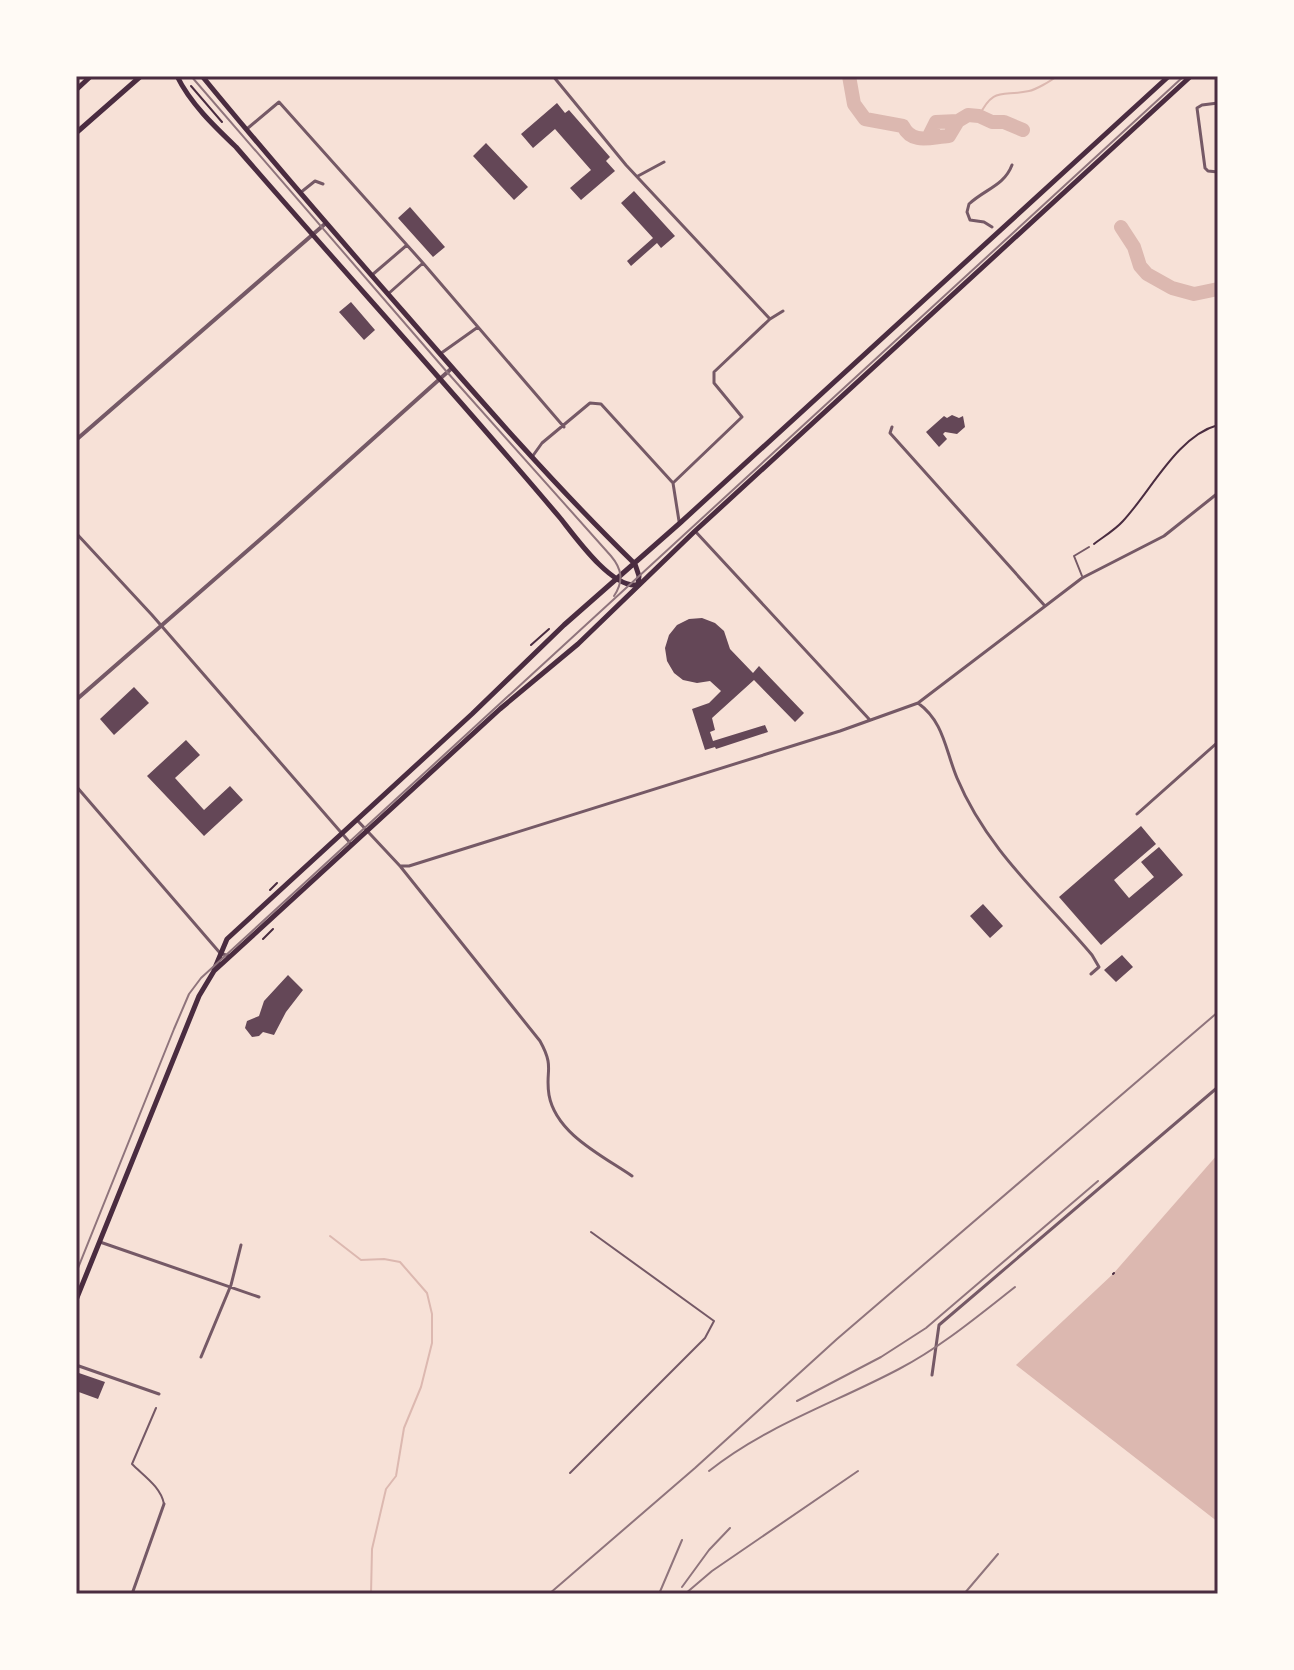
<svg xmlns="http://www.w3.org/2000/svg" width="1294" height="1670" font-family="'PT Sans',sans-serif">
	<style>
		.water { fill: #dcb8b0 }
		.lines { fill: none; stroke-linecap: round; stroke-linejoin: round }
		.stream { stroke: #dcb8b0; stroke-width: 2 }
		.river { stroke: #dcb8b0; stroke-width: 14 }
		.building { fill: #644757 }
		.path { stroke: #4a2c40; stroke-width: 2 }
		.service { stroke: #755966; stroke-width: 2 }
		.minor { stroke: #755966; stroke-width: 3 }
		.tertiary { stroke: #755966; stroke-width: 4 }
		.secondary { stroke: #4a2c40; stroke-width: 5 }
		.primary { stroke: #4a2c40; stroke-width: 5 }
		.tram { stroke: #8f747c; stroke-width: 2 }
		.rail { stroke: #8f747c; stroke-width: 2 }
		.neatline { fill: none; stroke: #4a2c40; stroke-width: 3 }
	</style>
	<rect width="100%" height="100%" fill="#f7e1d7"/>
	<path class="water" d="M 1218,1154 L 1218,1522 L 1016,1365 L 1113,1274 Z"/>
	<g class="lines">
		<path class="stream" d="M 979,116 C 994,86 1002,97 1029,91 C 1035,90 1051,81 1057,76
			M 330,1236 L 361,1260 L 384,1259 L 400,1262 L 427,1293 L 432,1314 L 432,1343 L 421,1387 L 404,1428 L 396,1476 L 386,1489 L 372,1549 L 371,1594"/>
		<path class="river" d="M 849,76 L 854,104 L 865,119 L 903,126 C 912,145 931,137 949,136 L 958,121 L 968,115 L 979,116 L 992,122 L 1004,122 L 1023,130
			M 928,138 L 936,122 L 958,121
			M 1121,227 L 1134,247 L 1140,266 L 1147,274 L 1172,288 L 1194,294 L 1218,289"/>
	</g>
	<path class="building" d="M 557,103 L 565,113 L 569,110 L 610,157 L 606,161 L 615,171 L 581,200 L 570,188 L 591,170 L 555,129 L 533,148 L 521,134 Z
		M 486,143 L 528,187 L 514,200 L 473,156 Z
		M 634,191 L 675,236 L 661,248 L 657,243 L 631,266 L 627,261 L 653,238 L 621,203 Z
		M 410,207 L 445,247 L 433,257 L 398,218 Z
		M 351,302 L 375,330 L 364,340 L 339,312 Z
		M 952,415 L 959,418 L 963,416 L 965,427 L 957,434 L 945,432 L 943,434 L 947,439 L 939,447 L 926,432 L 944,416 L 947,418 Z
		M 702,618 L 715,623 L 724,631 L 730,649 L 753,673 L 759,666 L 804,713 L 795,722 L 754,680 L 712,718 L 715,730 L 710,732 L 713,741 L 765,725 L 768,732 L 716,749 L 715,747 L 705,750 L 692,709 L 709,703 L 721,691 L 710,681 L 697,683 L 683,680 L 674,673 L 667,661 L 665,648 L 669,635 L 677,625 L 689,619 Z
		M 134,687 L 149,703 L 114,735 L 100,719 Z
		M 186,740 L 200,755 L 175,778 L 204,810 L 230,786 L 243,800 L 204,836 L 147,776 Z
		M 1141,826 L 1156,844 L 1114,880 L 1129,898 L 1154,877 L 1141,862 L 1159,847 L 1183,875 L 1101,945 L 1059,897 Z
		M 983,904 L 1003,926 L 990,938 L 970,916 Z
		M 1122,955 L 1133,967 L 1116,982 L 1104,970 Z
		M 288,975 L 303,990 L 286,1012 L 274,1035 L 263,1032 L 259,1036 L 252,1037 L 245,1028 L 247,1021 L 259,1016 L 264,1001 Z
		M 76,1372 L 105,1382 L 98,1399 L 76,1391 Z"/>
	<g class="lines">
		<path class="path" d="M 191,86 L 222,122
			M 1094,544 C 1103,537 1115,530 1123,521 C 1151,491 1177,436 1218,425
			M 531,645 L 549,629
			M 270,890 L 277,883
			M 263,939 L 273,929
			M 1113,1274 L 1114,1273"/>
		<path class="service" d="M 1082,576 L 1074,556 L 1089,547
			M 156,1408 L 132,1464 C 144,1476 161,1487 164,1504
			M 570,1473 L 705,1338 L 714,1321 L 591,1232"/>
		<path class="minor" d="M 553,76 L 626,165 L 770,319
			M 1218,103 L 1202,105 L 1197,108 L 1205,168 L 1208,171 L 1218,172
			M 248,128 L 279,102 L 423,263
			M 638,176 L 664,162
			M 300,193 L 315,181 L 323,184
			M 992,227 L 984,222 L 970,220 L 967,212 L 969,204 C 985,189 1004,186 1012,165
			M 372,275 L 407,245
			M 388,294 L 423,263 L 564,427
			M 440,354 L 478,327
			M 892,427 L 890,433 L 1045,606
			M 532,457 L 542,443 L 590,403 L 601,404 L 673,483 L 679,521
			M 673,483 L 742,417 L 714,383 L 714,372 L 770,319 L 783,311
			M 695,531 L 869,719
			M 76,533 L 152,615 L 352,845
			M 918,703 C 944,722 945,749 957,778 C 987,850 1043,897 1092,955 L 1099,967 L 1091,974
			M 76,786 L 220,953 L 229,956
			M 1137,814 L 1218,742
			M 357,820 L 400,866 L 540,1041 C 555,1068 545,1070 549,1095 C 556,1134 603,1156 632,1176
			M 400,866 L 409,866 L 840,731 L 918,703 L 1082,578 L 1164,536 L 1218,493
			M 100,1242 L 259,1297
			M 201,1357 L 231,1285 L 241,1245
			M 76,1365 L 159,1394
			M 932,1375 L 939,1325 L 1218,1087
			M 132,1594 L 164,1504"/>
		<path class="tertiary" d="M 76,440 L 326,223
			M 76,700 L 279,523 L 452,368"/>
		<path class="secondary" d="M 76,90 L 91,76
			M 76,133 L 141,76"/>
		<path class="primary" d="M 177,76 C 190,103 214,126 236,147 C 344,272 455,393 561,519 C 576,538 611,587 636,585
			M 202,76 C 269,158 338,237 408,317 C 481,401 555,486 635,564 L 639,576 L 638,584
			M 214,970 L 227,939 L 472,714 L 564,625 L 680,523 L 1169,76
			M 76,1300 L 199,996 L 214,971 L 500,709 L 578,644 L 695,531 L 1191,76"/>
		<path class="tram" d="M 191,76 L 447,372 L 611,556 C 622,569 624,581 614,596
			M 76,1273 L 174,1029 L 189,994 L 201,978 L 1184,76"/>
		<path class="rail" d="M 797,1401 L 881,1357 L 926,1328 L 1098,1181
			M 709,1471 C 767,1425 835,1403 899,1369 C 941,1347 978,1316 1015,1287
			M 682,1587 L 709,1550 L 730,1528
			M 549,1594 L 695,1468 L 837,1339 L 1218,1012
			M 659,1594 L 682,1540
			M 685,1594 L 712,1571 L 858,1471
			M 964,1594 L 998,1554"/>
	</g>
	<rect width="1294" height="1670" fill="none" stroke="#fffaf5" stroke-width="156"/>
	<rect x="78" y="78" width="1138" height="1514" class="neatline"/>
</svg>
